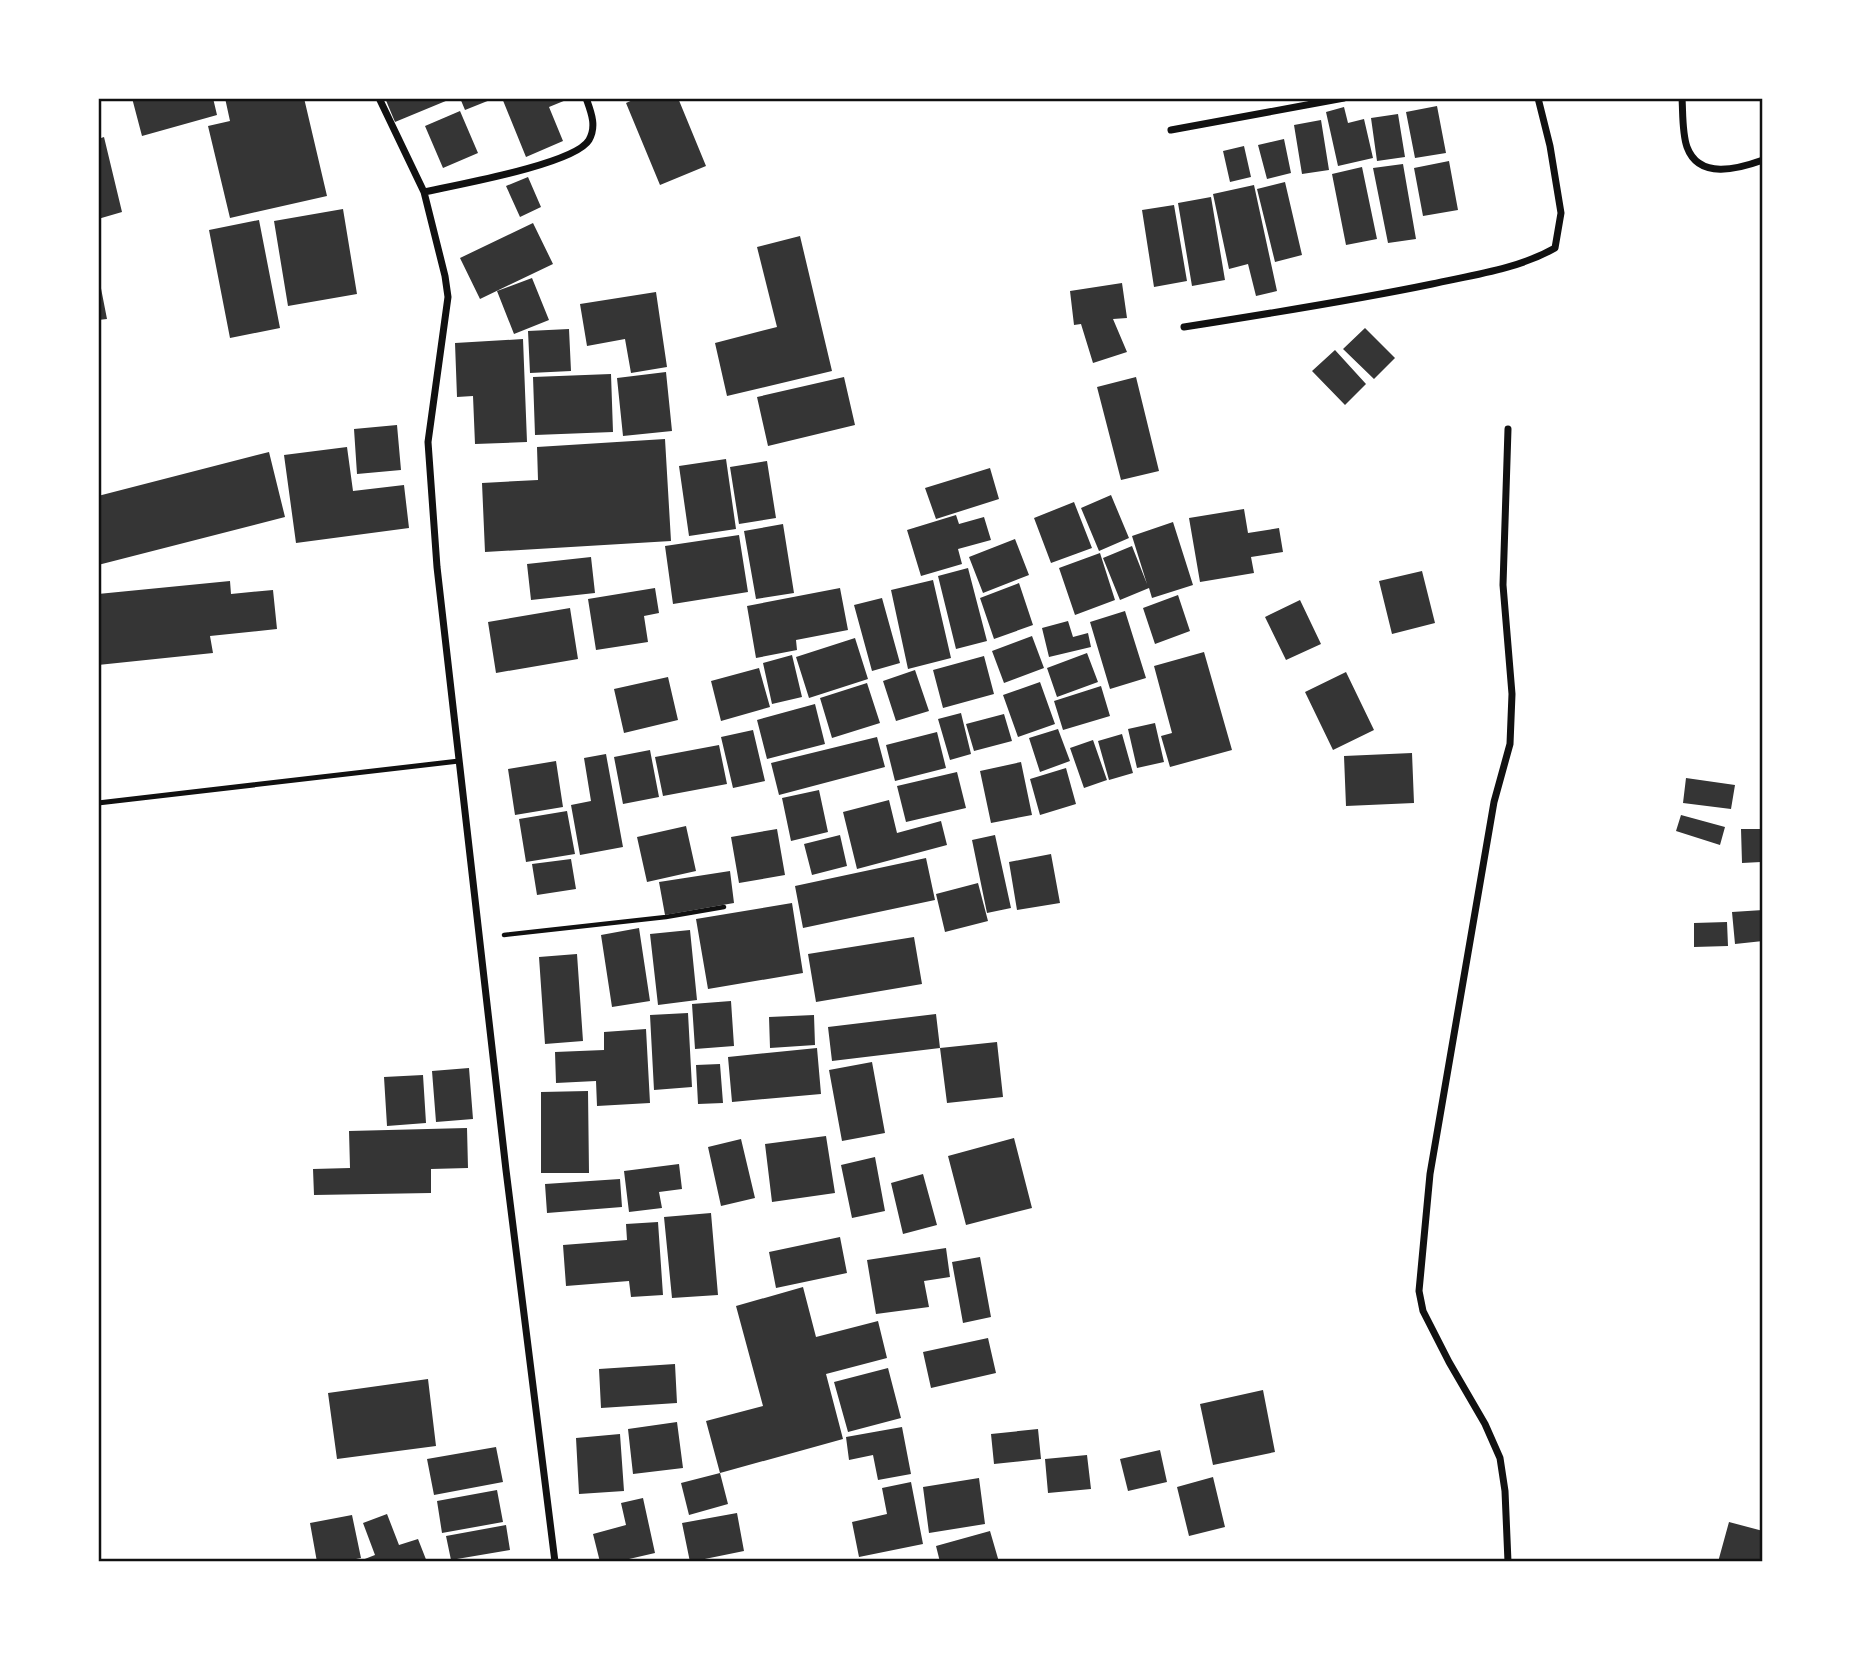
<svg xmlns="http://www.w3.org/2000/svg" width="1861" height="1660" font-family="Jost,sans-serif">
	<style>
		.building { fill: #353535 }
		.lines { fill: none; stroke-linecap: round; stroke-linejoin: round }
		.path { stroke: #111; stroke-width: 4.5 }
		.service { stroke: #111; stroke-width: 5 }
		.minor { stroke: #111; stroke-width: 7 }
		.neatline { fill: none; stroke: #111; stroke-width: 2.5 }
	</style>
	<rect width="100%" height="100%" fill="#fff"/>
	<path class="building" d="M 132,98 L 213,98 L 217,115 L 142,136 Z
		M 225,98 L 304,98 L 327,196 L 230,218 L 208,126 L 230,121 Z
		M 385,98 L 453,98 L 395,122 Z
		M 460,98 L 495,98 L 465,110 Z
		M 502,98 L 571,98 L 549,107 L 563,141 L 526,157 Z
		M 637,98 L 678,98 L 706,166 L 660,185 L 626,103 Z
		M 1437,106 L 1446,153 L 1415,158 L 1406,112 Z
		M 1344,107 L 1348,123 L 1364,119 L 1373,158 L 1338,166 L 1326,112 Z
		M 460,111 L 478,153 L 443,168 L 425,126 Z
		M 1398,114 L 1405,157 L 1377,161 L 1371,118 Z
		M 1321,120 L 1329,170 L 1302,174 L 1294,125 Z
		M 104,137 L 122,212 L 98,219 L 98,139 Z
		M 1284,139 L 1291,173 L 1267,179 L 1258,145 Z
		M 1244,146 L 1251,177 L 1230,182 L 1223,151 Z
		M 1449,161 L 1458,210 L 1423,216 L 1414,168 Z
		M 1403,164 L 1416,239 L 1388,243 L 1373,168 Z
		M 1362,167 L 1377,239 L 1346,245 L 1332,174 Z
		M 528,177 L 541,207 L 520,217 L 506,186 Z
		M 1285,182 L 1302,255 L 1275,262 L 1257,189 Z
		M 1254,185 L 1277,291 L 1256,296 L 1248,264 L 1229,269 L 1213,194 Z
		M 1211,197 L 1225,280 L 1192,286 L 1178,203 Z
		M 1174,205 L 1187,281 L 1154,287 L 1142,210 Z
		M 343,209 L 357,294 L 288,306 L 274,221 Z
		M 259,220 L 280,328 L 230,338 L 209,230 Z
		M 533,223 L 553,264 L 480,299 L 460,258 Z
		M 800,236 L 832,371 L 727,396 L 715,343 L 777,327 L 757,247 Z
		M 98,273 L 107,319 L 98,320 Z
		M 532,278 L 549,320 L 514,334 L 497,291 Z
		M 1122,283 L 1127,318 L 1113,319 L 1127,352 L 1093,363 L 1081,324 L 1074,325 L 1070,291 Z
		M 656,292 L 667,367 L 631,373 L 625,339 L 587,346 L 580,304 Z
		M 1365,328 L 1395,358 L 1374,379 L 1343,349 Z
		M 569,329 L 571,371 L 530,373 L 528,331 Z
		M 523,339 L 527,442 L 475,444 L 473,396 L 457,397 L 455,343 Z
		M 1335,350 L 1366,384 L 1345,405 L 1312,371 Z
		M 666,372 L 672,431 L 623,436 L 617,378 Z
		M 611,374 L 613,432 L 535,435 L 533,377 Z
		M 844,377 L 855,425 L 768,446 L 757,397 Z
		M 1136,377 L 1159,471 L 1121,480 L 1097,387 Z
		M 397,425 L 401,470 L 357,474 L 354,429 Z
		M 665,439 L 671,541 L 485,552 L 482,483 L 538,480 L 537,447 Z
		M 347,447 L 353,491 L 404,485 L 409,528 L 296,543 L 284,455 Z
		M 269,452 L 285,517 L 98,565 L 98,496 Z
		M 726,459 L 736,529 L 689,536 L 679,466 Z
		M 767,461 L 776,518 L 739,524 L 730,467 Z
		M 990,468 L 999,499 L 936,519 L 925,488 Z
		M 1111,495 L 1129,538 L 1099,551 L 1081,508 Z
		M 1074,502 L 1092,548 L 1051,563 L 1034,518 Z
		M 1244,509 L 1248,533 L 1279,528 L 1283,552 L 1251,557 L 1254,573 L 1200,582 L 1189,518 Z
		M 956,515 L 959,524 L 984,517 L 991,540 L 958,549 L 962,564 L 921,576 L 907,530 Z
		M 1173,522 L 1193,585 L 1152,598 L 1149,588 L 1120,600 L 1103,558 L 1132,546 L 1147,584 L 1132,536 Z
		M 783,524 L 794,593 L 756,599 L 744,531 Z
		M 739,535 L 748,592 L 673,604 L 665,546 Z
		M 1015,539 L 1029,575 L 983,593 L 969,557 Z
		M 1100,553 L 1115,600 L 1075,615 L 1059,568 Z
		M 591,557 L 595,593 L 531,600 L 527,564 Z
		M 968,568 L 987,641 L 956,649 L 938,576 Z
		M 1422,571 L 1435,623 L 1392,634 L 1379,581 Z
		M 933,580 L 951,658 L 908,669 L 891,590 Z
		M 230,581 L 231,594 L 273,590 L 277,629 L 210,636 L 213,653 L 98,665 L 98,594 Z
		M 1019,583 L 1033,625 L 994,639 L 980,598 Z
		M 655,588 L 659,613 L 644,616 L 648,642 L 596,650 L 588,599 Z
		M 840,588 L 848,630 L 796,640 L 797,650 L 756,658 L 747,606 Z
		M 1178,595 L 1190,631 L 1155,644 L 1143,608 Z
		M 882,598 L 900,663 L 872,671 L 854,605 Z
		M 1300,600 L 1321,644 L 1286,660 L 1265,617 Z
		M 570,608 L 578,659 L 496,673 L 488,622 Z
		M 1125,611 L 1146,678 L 1110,689 L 1090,622 Z
		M 1068,621 L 1073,637 L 1088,633 L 1091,647 L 1049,657 L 1042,628 Z
		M 1032,636 L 1044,668 L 1004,683 L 992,651 Z
		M 855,638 L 868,679 L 809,698 L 796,657 Z
		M 1204,652 L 1232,750 L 1170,767 L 1161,736 L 1172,733 L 1154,666 Z
		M 1087,653 L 1098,682 L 1057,697 L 1047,668 Z
		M 792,655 L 802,697 L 772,704 L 763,663 Z
		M 984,656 L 994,694 L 943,708 L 933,670 Z
		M 759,668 L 770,707 L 721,721 L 711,681 Z
		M 915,670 L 929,711 L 896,721 L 883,681 Z
		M 1346,672 L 1374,730 L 1333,750 L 1305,692 Z
		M 668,677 L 678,720 L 624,733 L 614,689 Z
		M 1040,682 L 1055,724 L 1018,737 L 1003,695 Z
		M 867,683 L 880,723 L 832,738 L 820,698 Z
		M 1101,686 L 1110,716 L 1063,730 L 1054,701 Z
		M 815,704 L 825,744 L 767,759 L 757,720 Z
		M 961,713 L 971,754 L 950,760 L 938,719 Z
		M 1004,714 L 1012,741 L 974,751 L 966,724 Z
		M 1155,723 L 1164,762 L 1137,768 L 1128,729 Z
		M 1058,729 L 1070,761 L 1040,772 L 1029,738 Z
		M 753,730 L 765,781 L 733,788 L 721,737 Z
		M 937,732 L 946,768 L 895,781 L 886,745 Z
		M 1122,734 L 1133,773 L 1109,780 L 1098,741 Z
		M 877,737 L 885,767 L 779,795 L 771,763 Z
		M 1093,740 L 1107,780 L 1084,788 L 1070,748 Z
		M 719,745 L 727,784 L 663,796 L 655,757 Z
		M 650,750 L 659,797 L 623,804 L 614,757 Z
		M 1412,753 L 1414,803 L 1346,806 L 1344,756 Z
		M 606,754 L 623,847 L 580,855 L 571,805 L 591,801 L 584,758 Z
		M 556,761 L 563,807 L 515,815 L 508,769 Z
		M 1021,762 L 1032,815 L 991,823 L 980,771 Z
		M 1066,768 L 1076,804 L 1040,815 L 1030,779 Z
		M 957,772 L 966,808 L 906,822 L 897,786 Z
		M 1686,778 L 1735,785 L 1731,809 L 1683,803 Z
		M 819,790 L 828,832 L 791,841 L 782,798 Z
		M 889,800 L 897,833 L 941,821 L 947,845 L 857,869 L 843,812 Z
		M 567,811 L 575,854 L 526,862 L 519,819 Z
		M 1681,815 L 1725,827 L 1720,845 L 1676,831 Z
		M 686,826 L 696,871 L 647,882 L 637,837 Z
		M 777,829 L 785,875 L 739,883 L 731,837 Z
		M 1741,829 L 1760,829 L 1761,862 L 1742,863 Z
		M 840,835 L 847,866 L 812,875 L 804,844 Z
		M 995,835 L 1011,908 L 987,913 L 972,840 Z
		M 1051,854 L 1060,903 L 1017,910 L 1009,862 Z
		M 926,858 L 935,900 L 803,928 L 795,886 Z
		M 571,859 L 576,889 L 537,895 L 532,864 Z
		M 730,871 L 734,903 L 665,915 L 659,882 Z
		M 978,883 L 988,921 L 945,932 L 936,894 Z
		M 792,903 L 803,973 L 708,989 L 696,919 Z
		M 1763,910 L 1763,941 L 1735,944 L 1732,912 Z
		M 1727,922 L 1728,946 L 1694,947 L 1694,923 Z
		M 639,928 L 650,1001 L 612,1007 L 601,935 Z
		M 690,930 L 697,1000 L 658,1005 L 650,934 Z
		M 914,937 L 922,984 L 816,1002 L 808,954 Z
		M 577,954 L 583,1041 L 545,1044 L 539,957 Z
		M 731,1001 L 734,1046 L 695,1049 L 692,1004 Z
		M 688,1013 L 692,1087 L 654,1090 L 650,1015 Z
		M 936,1014 L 940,1048 L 832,1061 L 828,1027 Z
		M 814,1015 L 815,1045 L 770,1048 L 769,1017 Z
		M 646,1029 L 650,1103 L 597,1106 L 596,1081 L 556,1083 L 555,1052 L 604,1050 L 604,1032 Z
		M 997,1042 L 1003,1097 L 947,1103 L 940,1048 Z
		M 817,1048 L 821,1094 L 732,1102 L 728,1057 Z
		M 872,1062 L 885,1133 L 842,1141 L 829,1070 Z
		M 720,1064 L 723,1103 L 698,1104 L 696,1065 Z
		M 469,1068 L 473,1119 L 436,1122 L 432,1071 Z
		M 423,1075 L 426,1123 L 387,1126 L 384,1077 Z
		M 588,1091 L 589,1173 L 541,1173 L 541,1092 Z
		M 467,1128 L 468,1168 L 431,1169 L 431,1193 L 314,1195 L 313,1169 L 350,1168 L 349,1131 Z
		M 826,1136 L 835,1193 L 772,1202 L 765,1144 Z
		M 1014,1138 L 1032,1208 L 966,1225 L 948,1156 Z
		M 741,1139 L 755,1198 L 721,1206 L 708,1147 Z
		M 875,1157 L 885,1211 L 852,1218 L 841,1165 Z
		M 679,1164 L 682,1189 L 659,1192 L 662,1208 L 629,1212 L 624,1171 Z
		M 923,1174 L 937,1225 L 903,1234 L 891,1183 Z
		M 620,1179 L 622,1207 L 547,1213 L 545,1184 Z
		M 711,1213 L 718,1295 L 672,1298 L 664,1217 Z
		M 658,1222 L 663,1295 L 631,1297 L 629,1281 L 566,1286 L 563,1245 L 627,1240 L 626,1224 Z
		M 840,1237 L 847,1273 L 776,1288 L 769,1252 Z
		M 946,1248 L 950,1277 L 924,1281 L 929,1307 L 876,1314 L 867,1260 Z
		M 980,1257 L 991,1317 L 963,1323 L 952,1262 Z
		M 803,1287 L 816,1337 L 878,1321 L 887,1358 L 826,1374 L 843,1439 L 720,1473 L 706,1421 L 763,1406 L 736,1306 Z
		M 988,1338 L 996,1373 L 931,1388 L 923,1352 Z
		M 675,1364 L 677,1403 L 601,1408 L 599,1369 Z
		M 888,1368 L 901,1418 L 848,1432 L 834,1382 Z
		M 428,1379 L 436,1446 L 337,1459 L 328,1393 Z
		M 1263,1390 L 1275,1452 L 1213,1465 L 1200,1404 Z
		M 677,1422 L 683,1468 L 633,1474 L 628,1429 Z
		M 902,1427 L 911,1474 L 878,1480 L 873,1455 L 849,1460 L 846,1437 Z
		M 1038,1429 L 1041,1459 L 994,1464 L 991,1434 Z
		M 620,1434 L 624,1491 L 579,1494 L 576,1438 Z
		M 496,1447 L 503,1482 L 434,1495 L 427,1459 Z
		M 1160,1450 L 1167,1482 L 1128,1491 L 1120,1459 Z
		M 1087,1455 L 1091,1489 L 1048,1493 L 1045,1459 Z
		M 720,1473 L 728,1504 L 689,1515 L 681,1483 Z
		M 1213,1477 L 1225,1527 L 1189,1536 L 1177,1487 Z
		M 979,1478 L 985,1524 L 929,1533 L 923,1487 Z
		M 911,1482 L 923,1544 L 859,1557 L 852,1522 L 887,1514 L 882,1488 Z
		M 497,1490 L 503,1522 L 442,1533 L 437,1501 Z
		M 643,1498 L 655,1553 L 616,1562 L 600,1562 L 593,1534 L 626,1525 L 621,1503 Z
		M 737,1513 L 744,1551 L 690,1562 L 682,1523 Z
		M 387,1514 L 399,1545 L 418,1539 L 427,1562 L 357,1562 L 375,1555 L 363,1523 Z
		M 352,1515 L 361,1558 L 341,1562 L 317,1562 L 310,1523 Z
		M 1729,1522 L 1763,1531 L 1763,1562 L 1718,1562 Z
		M 506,1525 L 510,1550 L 451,1560 L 446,1536 Z
		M 990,1531 L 999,1562 L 940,1562 L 936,1546 Z"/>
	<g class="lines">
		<path class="path" d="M 504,935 L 666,917 L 724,907"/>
		<path class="service" d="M 98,803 L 459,761"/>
		<path class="minor" d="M 379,98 L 424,192 L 445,276 L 448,297 L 428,442 L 437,567 L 506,1170 L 555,1562
			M 1682,98 C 1683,113 1682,133 1687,147 C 1699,180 1738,169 1763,160
			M 1171,130 L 1344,98
			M 424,192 C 456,185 575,164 589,140 C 597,126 591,112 586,98
			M 1184,327 C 1267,314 1350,301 1432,284 C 1473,275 1518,269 1555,248 L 1561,213 L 1550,146 L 1538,98
			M 1508,1562 L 1505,1491 L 1500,1458 L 1485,1424 L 1449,1362 L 1423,1311 L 1419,1291 L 1430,1174 L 1494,802 L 1510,744 L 1512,694 L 1503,585 L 1508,429"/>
	</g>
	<rect width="1861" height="1660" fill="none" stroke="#ffffff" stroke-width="200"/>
	<rect x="100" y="100" width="1661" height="1460" class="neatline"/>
</svg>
